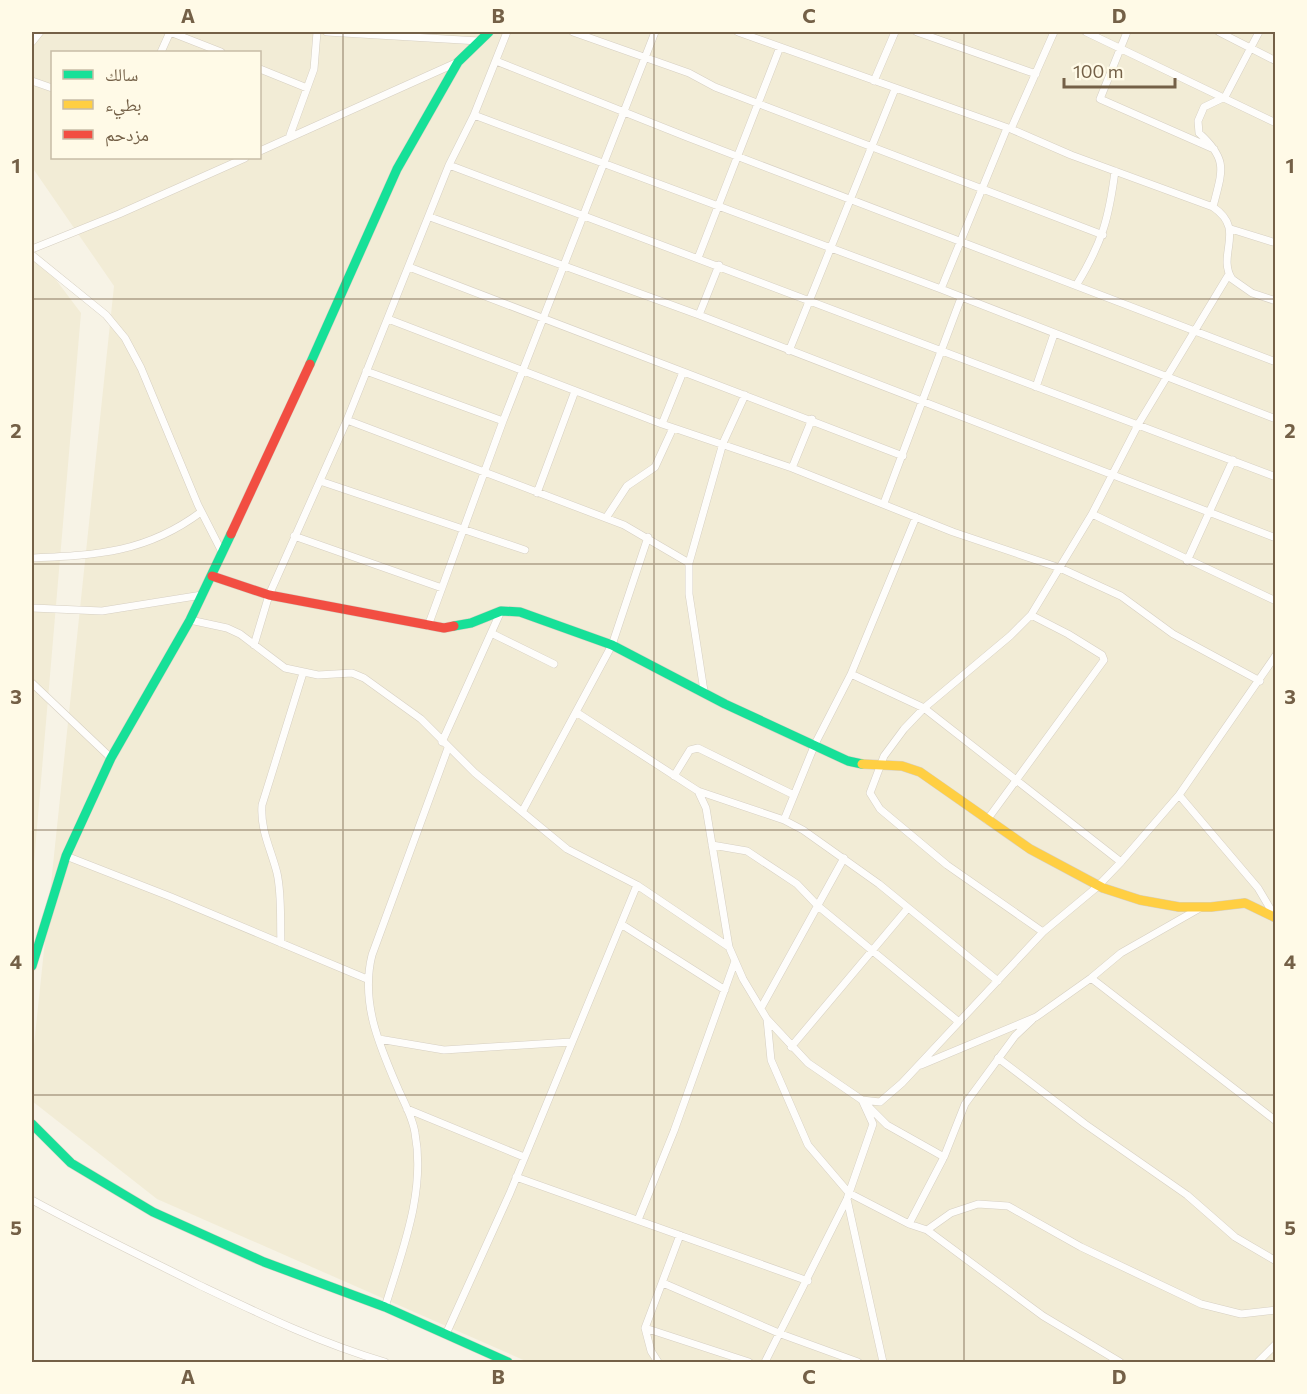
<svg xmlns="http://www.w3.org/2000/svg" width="1307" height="1394" font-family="Commissioner,'Noto Naskh Arabic',sans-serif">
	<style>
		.residential { fill: #f2ecd6; fill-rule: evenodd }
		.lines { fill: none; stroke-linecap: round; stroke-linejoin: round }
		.street-casing { stroke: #d6cfc2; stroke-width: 8 }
		.fast-casing { stroke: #d7d0c3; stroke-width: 10 }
		.slow-casing { stroke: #d7d0c3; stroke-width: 10 }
		.jam-casing { stroke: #d7d0c3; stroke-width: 10 }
		.street { stroke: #fefdfb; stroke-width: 7 }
		.fast { stroke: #16e098; stroke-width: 9 }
		.slow { stroke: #ffcf43; stroke-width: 9 }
		.jam { stroke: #f24e42; stroke-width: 9 }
		.grid { fill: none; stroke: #746047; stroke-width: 1.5; stroke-opacity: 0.55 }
		.neatline { fill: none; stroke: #746047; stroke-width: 2 }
		.grid-label { font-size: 20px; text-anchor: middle; font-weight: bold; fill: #746047 }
	</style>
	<rect width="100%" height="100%" fill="#f7f3e6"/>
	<path class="residential" d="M 32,32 L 1275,32 L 1275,1362 L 528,1362 L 157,1199 L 32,1101 L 32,1064 L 114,286 L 32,167 ZM 52,52 L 260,52 L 260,158 L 52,158 Z
		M 32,248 L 81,313 L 32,886 Z"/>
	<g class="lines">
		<defs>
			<path id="street" d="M 170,32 L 221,52
				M 327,32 L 479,41
				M 573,32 L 689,73 L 715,87 L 1103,235
				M 738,32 L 1011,129 L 1071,155 L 1213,207 C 1247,230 1216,254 1232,279 L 1252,293 L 1276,301
				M 917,32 L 1036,74
				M 1086,32 L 1276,123
				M 1127,32 L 1100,99 L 1214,149
				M 1219,32 L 1276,61
				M 32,42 L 40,32
				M 161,52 L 170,32
				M 496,61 L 687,137 L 1276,362
				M 260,69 L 307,88
				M 32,81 L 52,88
				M 874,81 L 895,32
				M 474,115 L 941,289 L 1276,419
				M 1011,129 L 1054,32
				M 290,135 L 314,69 L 317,32
				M 260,151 L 458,62
				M 449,165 L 1276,477
				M 1213,207 C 1222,171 1229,160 1199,133 L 1198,121 L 1204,107 L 1225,97 L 1259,32
				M 430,217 L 699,315 L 1276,538
				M 1231,229 L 1276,243
				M 32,249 L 119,214 L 245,158
				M 32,255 L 106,315 L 125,338 L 141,368 L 198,505 L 222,552
				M 698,258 L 780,47
				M 409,267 L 903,456
				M 1077,284 C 1102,243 1109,218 1115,171
				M 941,289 L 1007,128
				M 699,315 L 719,265
				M 388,319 L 662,424 L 792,468 L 953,532 L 1060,568 L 1121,596 L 1173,634 L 1260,681
				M 789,351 L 895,89
				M 366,371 L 503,421
				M 1036,387 L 1054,334
				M 347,420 L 624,525 L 689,563
				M 662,424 L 683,372
				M 792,468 L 812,419
				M 320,481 L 525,550
				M 537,493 L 575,391
				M 884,503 L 961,298
				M 1092,514 L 1276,601
				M 606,518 L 627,486 L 655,467 L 673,428
				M 294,536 L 442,588
				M 32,558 C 97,555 146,553 201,512
				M 1187,561 L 1233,460
				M 32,608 L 102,611 L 202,595
				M 190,620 L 227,628 L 240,634 L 285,668 L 318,675 L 352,673 L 364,678 L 421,719 L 475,773 L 567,849 L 637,885 L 729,947
				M 428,626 L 503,421 L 655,32
				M 491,633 L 554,664
				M 254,645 L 269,595 L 347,420 L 449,165 L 474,115 L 507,32
				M 851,674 L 924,708 L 1121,862
				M 32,683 L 111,758
				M 704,691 L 689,594 L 689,563 L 723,443 L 745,395
				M 576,712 L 698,791 L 784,820 L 803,830 L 879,884 L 998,981
				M 442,742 L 501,611
				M 674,776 L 690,750 L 698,748 L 794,795
				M 698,791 L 706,808 L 729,947 L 743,979 L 767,1019 L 808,1063 L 862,1100 L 887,1125 L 944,1157
				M 1179,795 L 1258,888 L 1274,915
				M 522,812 L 612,645 L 648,537
				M 784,820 L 815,744 L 851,674 L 916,517
				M 987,820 L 1104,660 L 1102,655 L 1068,634 L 1031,615
				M 712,845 L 747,851 L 797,884 L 818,906 L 959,1022
				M 66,856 L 171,897 L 367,979
				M 621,924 L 725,990
				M 1043,932 L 947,865 L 880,809 L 870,793 L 884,756 L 904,729 L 924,708 L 1010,636 L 1031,615 L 1092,514 L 1139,423 L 1229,274
				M 281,943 C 280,921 282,895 277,873 C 271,849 260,830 262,805 L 303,673
				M 1091,978 L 1276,1121
				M 761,1008 L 844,858
				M 767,1019 L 771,1060 L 808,1145 L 849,1193 L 909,1224 L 927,1230 L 951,1213 L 978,1204 L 1008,1206 L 1081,1247 L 1201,1304 L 1241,1314 L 1276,1310
				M 379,1039 L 444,1050 L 571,1042
				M 791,1047 L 908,908
				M 998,1058 L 1085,1124 L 1187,1195 L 1235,1237 L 1276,1261
				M 921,1065 L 1036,1017 L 1091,978 L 1121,953 L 1200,908
				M 407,1109 L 524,1157
				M 516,1177 L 808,1281
				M 847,1199 L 883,1362
				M 32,1200 C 87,1230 143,1257 199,1285 C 260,1314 320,1343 385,1362
				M 638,1220 L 674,1131 L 735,961
				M 909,1224 L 944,1157 L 965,1104 L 1015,1036 L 1032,1020
				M 927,1230 L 1043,1316 L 1120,1362
				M 663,1283 L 781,1334 L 858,1362
				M 385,1307 C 402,1251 426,1192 415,1133 C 413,1119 405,1104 399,1091 C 380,1047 360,1003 372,955 L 448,748
				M 645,1328 L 749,1362
				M 446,1334 L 510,1193 L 637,885
				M 658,1362 L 651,1351 L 645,1328 L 680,1235
				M 765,1362 L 847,1199 L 873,1124 L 862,1100 L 880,1102 L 902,1083 L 1043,932 L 1097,887 L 1121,862 L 1179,795 L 1276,655
				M 1258,1362 L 1276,1344"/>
			<path id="fast" d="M 310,364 L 397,169 L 458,62 L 489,32
				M 454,626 L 471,623 L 501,611 L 520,612 L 612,645 L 725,704 L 848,761 L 862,764
				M 32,966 L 66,856 L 111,758 L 190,620 L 231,534
				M 32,1124 L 71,1163 L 153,1212 L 264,1262 L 385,1307 L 508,1362"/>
			<path id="slow" d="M 862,764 L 902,766 L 920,772 L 1030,849 L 1103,888 L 1140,900 L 1179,907 L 1211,907 L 1245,903 L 1276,918"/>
			<path id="jam" d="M 231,534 L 310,364
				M 212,576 L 269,595 L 444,628 L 454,626"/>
		</defs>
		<use href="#street" class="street-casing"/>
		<use href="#fast" class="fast-casing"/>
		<use href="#slow" class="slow-casing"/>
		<use href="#jam" class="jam-casing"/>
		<use href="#street" class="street"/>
		<use href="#fast" class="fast"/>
		<use href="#slow" class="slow"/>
		<use href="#jam" class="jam"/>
	</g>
	<path class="grid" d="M 343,32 L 343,1362M 654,32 L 654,1362M 964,32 L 964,1362M 32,299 L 1276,299M 32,564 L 1276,564M 32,830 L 1276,830M 32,1095 L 1276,1095"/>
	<rect width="1307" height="1394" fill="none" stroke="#fffae7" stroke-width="66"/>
	<rect x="51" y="51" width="210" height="108" fill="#fffae7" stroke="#c7bca7" stroke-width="1.5"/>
	<rect x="63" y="70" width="30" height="9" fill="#16e098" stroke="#c7bca7" stroke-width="1.5"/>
	<text x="105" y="81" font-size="18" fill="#746047">سالك</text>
	<rect x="63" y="100" width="30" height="9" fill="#ffcf43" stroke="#c7bca7" stroke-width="1.5"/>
	<text x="105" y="111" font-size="18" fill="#746047">بطيء</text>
	<rect x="63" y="130" width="30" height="9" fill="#f24e42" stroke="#c7bca7" stroke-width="1.5"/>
	<text x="105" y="141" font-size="18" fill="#746047">مزدحم</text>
	<path d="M1064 78v9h111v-9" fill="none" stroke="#746047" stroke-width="3"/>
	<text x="1073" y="78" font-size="18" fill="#746047" stroke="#fffae7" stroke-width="4.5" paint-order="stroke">100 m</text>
	<rect x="33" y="33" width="1241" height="1328" class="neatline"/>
	<g class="grid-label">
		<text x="188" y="23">A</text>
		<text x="498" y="23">B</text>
		<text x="809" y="23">C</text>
		<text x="1119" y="23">D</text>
		<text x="16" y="173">1</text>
		<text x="1290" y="173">1</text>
		<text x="16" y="438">2</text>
		<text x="1290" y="438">2</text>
		<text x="16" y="704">3</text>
		<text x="1290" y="704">3</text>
		<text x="16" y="969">4</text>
		<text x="1290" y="969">4</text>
		<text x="16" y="1235">5</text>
		<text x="1290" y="1235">5</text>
		<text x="188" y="1384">A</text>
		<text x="498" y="1384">B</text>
		<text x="809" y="1384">C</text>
		<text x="1119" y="1384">D</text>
	</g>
</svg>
